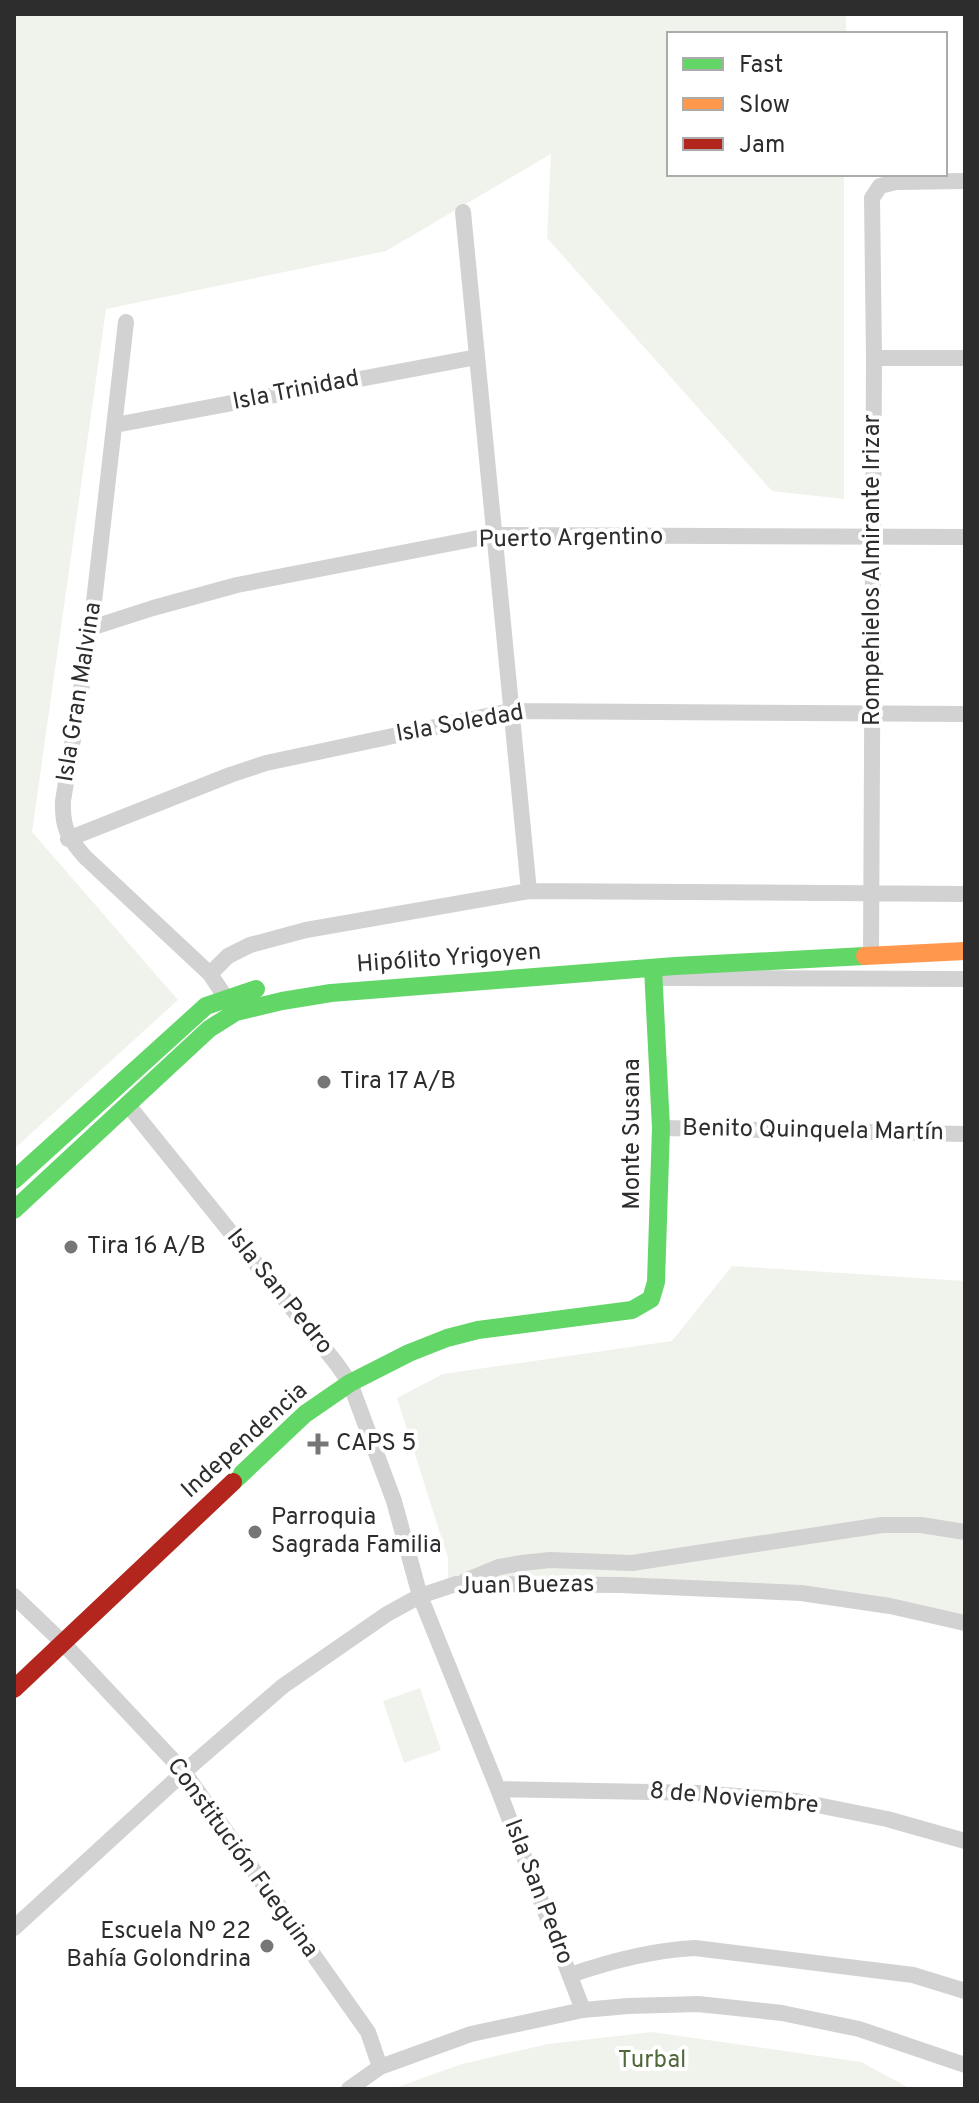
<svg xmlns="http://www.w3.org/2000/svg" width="979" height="2103" font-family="Overpass,sans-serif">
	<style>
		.green { fill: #f0f3eb }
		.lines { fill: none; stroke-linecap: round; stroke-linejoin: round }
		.street { stroke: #d2d2d2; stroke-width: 16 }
		.fast { stroke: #63d668; stroke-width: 18 }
		.slow { stroke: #ff974d; stroke-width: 18 }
		.jam { stroke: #b3261e; stroke-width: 18 }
		.poi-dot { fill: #767676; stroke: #fff; stroke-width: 3 }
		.labels { text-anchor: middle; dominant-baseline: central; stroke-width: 8; stroke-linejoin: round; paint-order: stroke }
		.street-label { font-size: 24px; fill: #2d2d2d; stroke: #fff }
		.poi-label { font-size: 24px; fill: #2d2d2d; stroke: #fff; text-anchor: start }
		.park-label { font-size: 24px; fill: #50683c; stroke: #fff }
	</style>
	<rect width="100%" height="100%" fill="#fff"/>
	<path class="green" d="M 14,14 L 846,14 L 846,34 L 669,34 L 669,174 L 844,174 L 844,499 L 772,491 L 547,238 L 551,154 L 386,251 L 106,309 L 32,832 L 178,1000 L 14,1149 Z
		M 732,1266 L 965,1281 L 965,1621 L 802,1590 L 448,1591 L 448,1558 L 397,1398 L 443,1374 L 672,1341 Z
		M 420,1688 L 441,1750 L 404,1763 L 383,1701 Z
		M 652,2032 L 861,2062 L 911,2089 L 392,2089 L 462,2064 L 548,2044 Z"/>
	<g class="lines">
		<path class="street" d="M 463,212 L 529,891
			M 126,322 L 91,628 L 63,801 C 62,828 68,838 85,857 L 210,974 L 226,998
			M 874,358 L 965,358
			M 115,425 L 477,357
			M 91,628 L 153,608 L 237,585 L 494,535 L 965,537
			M 68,839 L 230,775 L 266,763 L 510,711 L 965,714
			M 871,956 L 874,358 L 872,198 L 880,186 L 896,182 L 965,181
			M 210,974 L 228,956 L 250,945 L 306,930 L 529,891 L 965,894
			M 663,978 L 965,979
			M 128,1105 L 336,1363 L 350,1383 L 394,1501 L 420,1596 L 498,1789 L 583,2010
			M 661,1128 L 965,1134
			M 465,1581 L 499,1567 L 522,1563 L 550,1560 L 632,1563 L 882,1525 L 921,1525 L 965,1532
			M 14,1596 L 63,1643 L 184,1772 L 368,2032 L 380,2067
			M 498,1789 L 700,1793 L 797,1801 L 887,1819 L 965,1841
			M 14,1928 L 184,1772 L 283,1686 L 387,1614 L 420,1596 L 456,1584 L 620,1585 L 801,1593 L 890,1606 L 965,1623
			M 570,1975 C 611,1961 652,1950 695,1948 L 913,1975 L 965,1991
			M 349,2089 L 380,2067 L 471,2034 L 583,2010 L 628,2006 L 698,2004 L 782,2013 L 859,2029 L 965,2065"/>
		<path class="fast" d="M 14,1180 L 206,1006 L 256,989
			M 14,1210 L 209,1029 L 236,1012 L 282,1001 L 331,993 L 675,966 L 865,956
			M 233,1482 L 305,1414 L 350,1383 L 409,1353 L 447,1338 L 478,1330 L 632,1310 L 651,1299 L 656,1282 L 661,1128 L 653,968"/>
		<path class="slow" d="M 865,956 L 965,951"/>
		<path class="jam" d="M 14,1689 L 233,1482"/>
	</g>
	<g class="poi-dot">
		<circle cx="324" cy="1082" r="8"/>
		<circle cx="71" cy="1247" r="8"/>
		<path d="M314 1432h8v8h8v8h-8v8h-8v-8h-8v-8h8z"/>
		<circle cx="255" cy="1532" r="8"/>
		<circle cx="267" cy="1946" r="8"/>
	</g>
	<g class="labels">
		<g class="street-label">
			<text transform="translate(296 391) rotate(-11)">Isla Trinidad</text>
			<text transform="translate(571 539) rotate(-1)">Puerto Argentino</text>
			<text transform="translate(873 570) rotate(-90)">Rompehielos Almirante Irizar</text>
			<text transform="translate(80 692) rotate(-81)">Isla Gran Malvina</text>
			<text transform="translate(460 724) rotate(-10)">Isla Soledad</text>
			<text transform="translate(449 959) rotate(-4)">Hipólito Yrigoyen</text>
			<text transform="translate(813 1131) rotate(1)">Benito Quinquela Martín</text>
			<text transform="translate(633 1134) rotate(-90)">Monte Susana</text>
			<text transform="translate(279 1292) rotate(51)">Isla San Pedro</text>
			<text transform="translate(245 1441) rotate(-42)">Independencia</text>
			<text transform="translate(526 1586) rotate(-1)">Juan Buezas</text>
			<text transform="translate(734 1799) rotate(5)">8 de Noviembre</text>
			<text transform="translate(242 1858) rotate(54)">Constitución Fueguina</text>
			<text transform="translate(538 1892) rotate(69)">Isla San Pedro</text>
		</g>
		<g class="poi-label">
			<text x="340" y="1082">Tira 17 A/B</text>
			<text x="87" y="1247">Tira 16 A/B</text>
			<text x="336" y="1444">CAPS 5</text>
			<text x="271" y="1518">Parroquia<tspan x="271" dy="28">Sagrada Familia</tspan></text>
			<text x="251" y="1932" text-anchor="end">Escuela Nº 22<tspan x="251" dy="28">Bahía Golondrina</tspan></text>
		</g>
		<g class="park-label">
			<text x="652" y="2061">Turbal</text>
		</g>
	</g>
	<rect width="979" height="2103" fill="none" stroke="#2d2d2d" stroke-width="32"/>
	<rect x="667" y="32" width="280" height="144" fill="#ffffff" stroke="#ababab" stroke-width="2"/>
	<rect x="683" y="58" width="40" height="12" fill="#63d668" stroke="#ababab" stroke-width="2"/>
	<text x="739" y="72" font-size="24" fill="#2d2d2d">Fast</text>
	<rect x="683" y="98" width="40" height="12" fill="#ff974d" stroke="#ababab" stroke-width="2"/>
	<text x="739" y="112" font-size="24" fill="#2d2d2d">Slow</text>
	<rect x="683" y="138" width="40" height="12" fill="#b3261e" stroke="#ababab" stroke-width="2"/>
	<text x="739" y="152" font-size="24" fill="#2d2d2d">Jam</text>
</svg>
